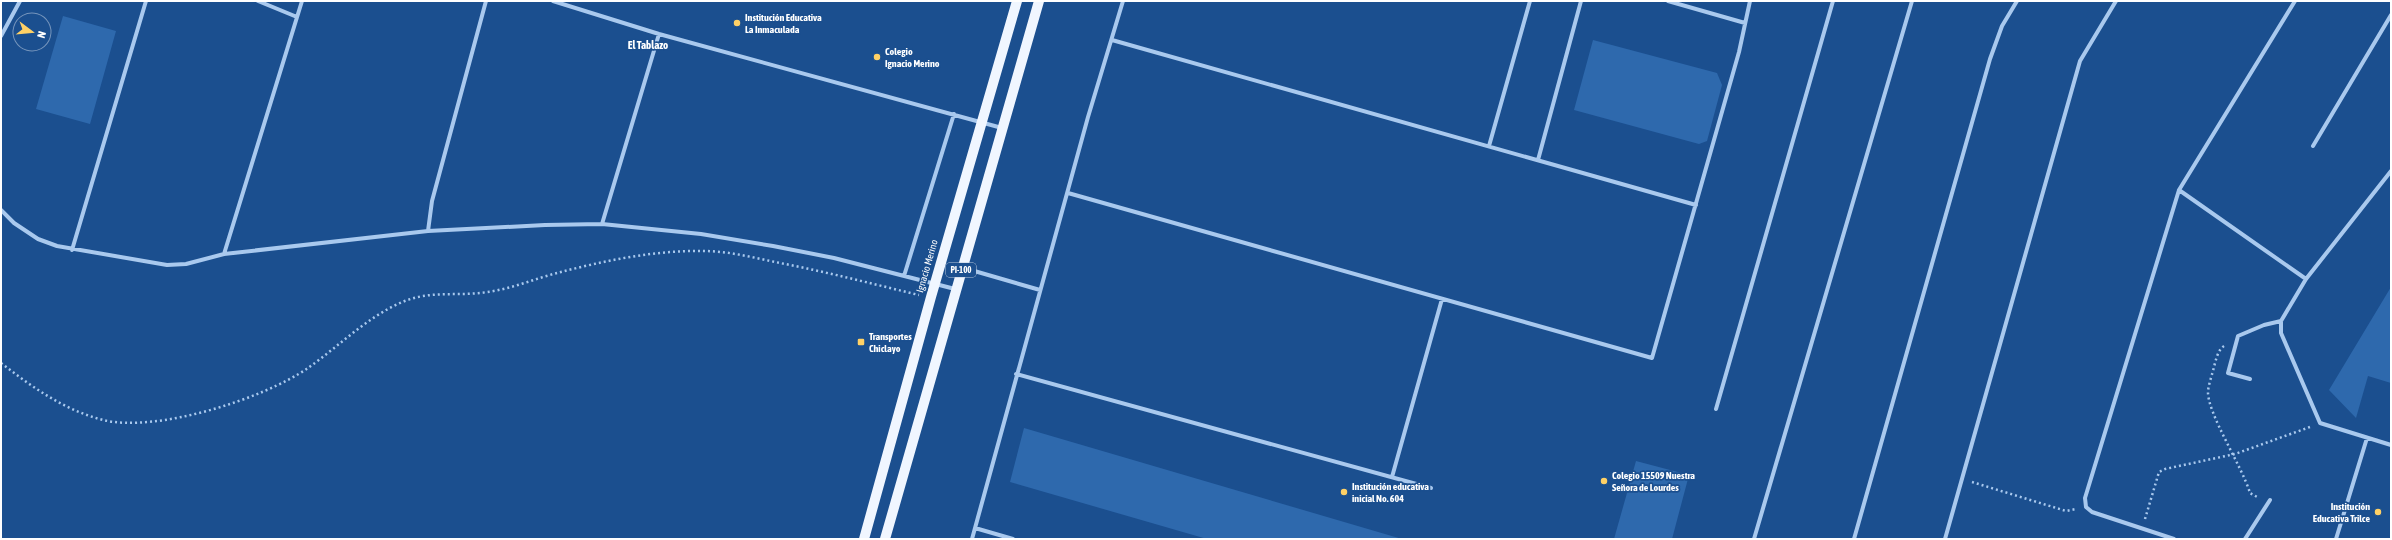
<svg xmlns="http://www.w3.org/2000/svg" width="2392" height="540" font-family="'Asap Condensed',sans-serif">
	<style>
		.green { fill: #2e69ad }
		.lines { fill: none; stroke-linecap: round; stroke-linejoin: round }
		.path { stroke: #a9c9ee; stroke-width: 2.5; stroke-dasharray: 2 3; stroke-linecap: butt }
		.minor { stroke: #a9c9ee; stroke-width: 4 }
		.primary { stroke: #f0f6ff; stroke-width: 10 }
		.poi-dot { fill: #ffd166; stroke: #1b4f8f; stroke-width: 1.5 }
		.labels { text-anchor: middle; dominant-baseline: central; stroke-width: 3.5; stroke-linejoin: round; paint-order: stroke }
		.shield { fill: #1b4f8f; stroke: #bbcadd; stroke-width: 1 }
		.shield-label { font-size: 9px; font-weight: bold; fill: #fff }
		.poi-label { font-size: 10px; font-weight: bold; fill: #fff; stroke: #1b4f8f; text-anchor: start }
		.street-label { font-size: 10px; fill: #fff; stroke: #1b4f8f }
		.neighbourhood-label { font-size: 11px; font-weight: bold; fill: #fff; stroke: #1b4f8f }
	</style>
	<rect width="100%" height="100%" fill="#1b4f8f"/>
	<path class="green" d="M 63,16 L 116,31 L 90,124 L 36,109 Z
		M 1593,40 L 1717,73 L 1722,85 L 1707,141 L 1699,144 L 1574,110 Z
		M 2391,287 L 2391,383 L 2368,376 L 2356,418 L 2329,390 Z
		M 1024,428 L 1402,539 L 1207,539 L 1010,482 Z
		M 1636,461 L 1689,475 L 1672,539 L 1614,539 Z"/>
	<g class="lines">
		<path class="path" d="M 2224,346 C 2218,350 2216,359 2214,367 C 2212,375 2209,383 2208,391 C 2207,413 2242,466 2250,493 L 2259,498
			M 1,363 C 32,387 64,410 103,420 C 156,433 263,399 308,368 C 341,345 378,306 418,297 C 441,292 464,296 487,292 C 511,289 534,279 557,273 C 603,261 655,250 703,251 C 729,251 755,258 780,263 C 827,272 873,284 919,295
			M 1972,482 L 2066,511 L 2076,509
			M 2145,519 L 2159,472 L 2165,469 L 2235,454 L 2310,427"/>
		<path class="minor" d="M 258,1 L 297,17
			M 553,1 L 659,34 L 1002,128
			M 1668,1 L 1745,23
			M 1,36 L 20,1
			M 1112,40 L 1696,205
			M 1489,146 L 1530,1
			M 2313,146 L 2391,15
			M 1538,160 L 1581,1
			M 2179,190 L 2306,279
			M 1068,193 L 1652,358 L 1739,52 L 1750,1
			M 1,210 L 14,223 L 38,239 L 57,246 L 167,265 L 186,264 L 224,254 L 428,231 L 545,225 L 602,224 L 701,234 L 773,246 L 834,258 L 955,289
			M 602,224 L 659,34
			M 428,231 L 432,201 L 486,1
			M 72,250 L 146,1
			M 224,254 L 302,1
			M 964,268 L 1040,290
			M 904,276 L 954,114
			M 2281,321 L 2281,333 L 2320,423 L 2391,445
			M 1016,374 L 1431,488
			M 2250,379 L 2228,373 L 2238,336 L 2264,325 L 2281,321 L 2306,279 L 2391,171
			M 1716,409 L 1833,1
			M 1392,477 L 1442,299
			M 975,528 L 1013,539
			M 972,539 L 1088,117 L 1123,1
			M 1754,539 L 1912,1
			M 1854,539 L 1990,59 L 2002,26 L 2017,1
			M 1945,539 L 2080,61 L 2116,1
			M 2174,539 L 2092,512 L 2086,507 L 2085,498 L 2179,190 L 2295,1
			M 2245,539 L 2270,500
			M 2336,539 L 2367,438"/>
		<path class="primary" d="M 864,539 L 931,297 L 1017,1
			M 885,539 L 1039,1"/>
	</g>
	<g class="poi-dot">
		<circle cx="737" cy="23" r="4"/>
		<circle cx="877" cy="57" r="4"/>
		<rect x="857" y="338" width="8" height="8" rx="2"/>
		<circle cx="1604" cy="481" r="4"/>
		<circle cx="1344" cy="492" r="4"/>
		<circle cx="2378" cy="512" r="4"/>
	</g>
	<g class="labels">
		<rect class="shield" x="946" y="263" width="30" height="14" rx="3"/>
		<g class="shield-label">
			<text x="961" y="270">PI-100</text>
		</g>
		<g class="poi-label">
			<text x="745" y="17">Institución Educativa<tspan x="745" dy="12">La Inmaculada</tspan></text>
			<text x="885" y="51">Colegio<tspan x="885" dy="12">Ignacio Merino</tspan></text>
			<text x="869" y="336">Transportes<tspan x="869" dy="12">Chiclayo</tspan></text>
			<text x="1612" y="475">Colegio 15509 Nuestra<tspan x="1612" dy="12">Señora de Lourdes</tspan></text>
			<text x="1352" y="486">Institución educativa<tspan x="1352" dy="12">inicial No. 604</tspan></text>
			<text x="2370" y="506" text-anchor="end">Institución<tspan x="2370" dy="12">Educativa Trilce</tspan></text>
		</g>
		<g class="street-label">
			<text transform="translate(927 266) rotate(-74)">Ignacio Merino</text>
		</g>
		<g class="neighbourhood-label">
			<text x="648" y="45">El Tablazo</text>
		</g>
	</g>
	<rect width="2392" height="540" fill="none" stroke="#ffffff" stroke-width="4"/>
	<g transform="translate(32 32) rotate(106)"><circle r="19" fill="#1b4f8f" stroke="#7695bc"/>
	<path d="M0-3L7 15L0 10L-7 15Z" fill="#ffd166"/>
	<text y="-6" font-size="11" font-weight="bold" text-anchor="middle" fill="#ffffff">N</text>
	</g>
</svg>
